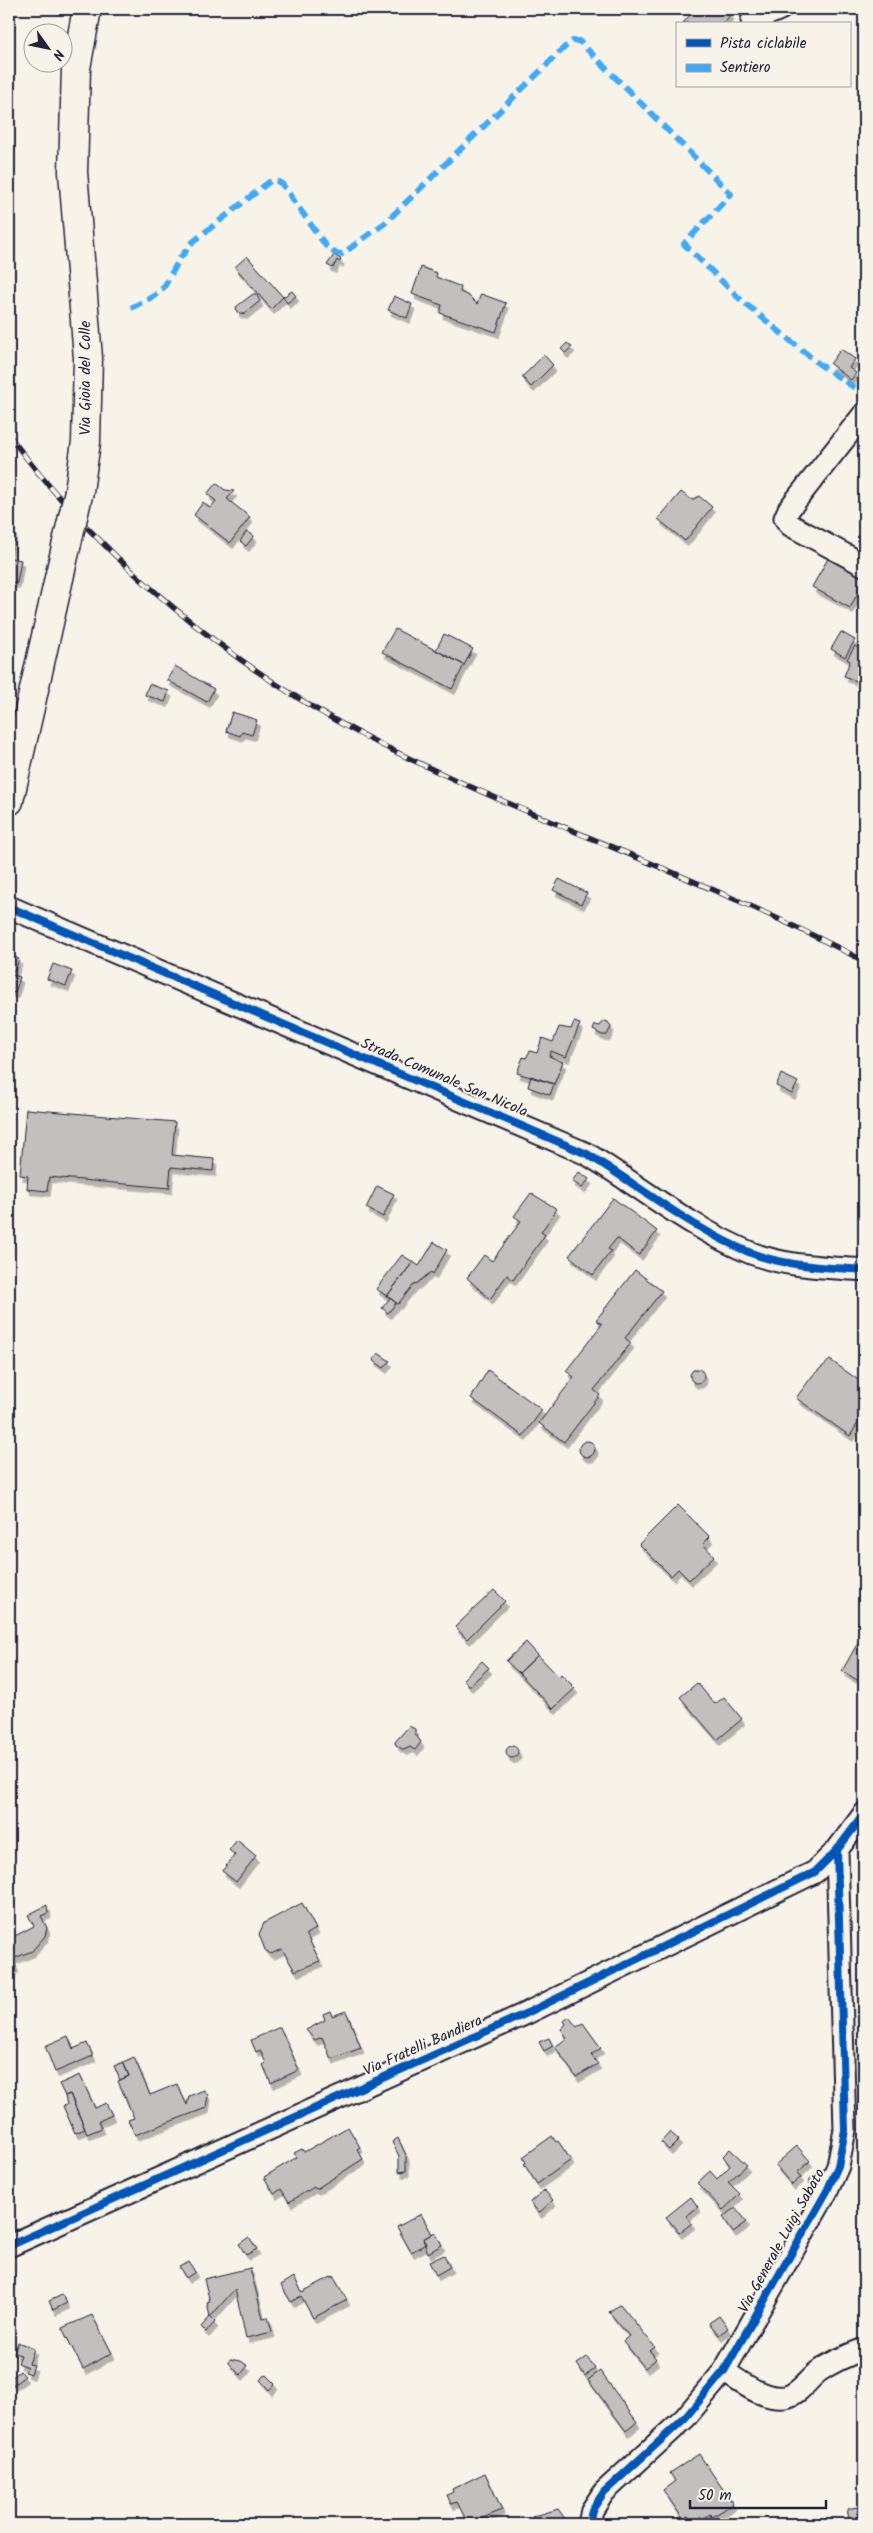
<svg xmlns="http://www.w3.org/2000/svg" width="873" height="2533" font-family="Kalam,sans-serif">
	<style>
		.building { fill: #c2bfbd; stroke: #22223b; filter: url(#shadow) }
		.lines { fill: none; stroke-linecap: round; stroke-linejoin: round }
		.street-casing { stroke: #22223b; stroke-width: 25 }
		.secondary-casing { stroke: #22223b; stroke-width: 31 }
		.street { stroke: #f7f3e8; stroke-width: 21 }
		.secondary { stroke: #f7f3e8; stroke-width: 28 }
		.rail-casing { stroke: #22223b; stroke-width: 5.5 }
		.rail { stroke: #f7f3e8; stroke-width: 4; stroke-dasharray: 11; stroke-linecap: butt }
		.secondary-bridge-casing { stroke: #22223b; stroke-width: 31; stroke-linecap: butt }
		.secondary-bridge { stroke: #f7f3e8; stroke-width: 28 }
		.quiet { stroke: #3fa9f5; stroke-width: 6; stroke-dasharray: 12 6; stroke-linecap: butt }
		.cycleway-casing { stroke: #f7f3e8; stroke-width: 11 }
		.cycleway { stroke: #0057b8; stroke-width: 8 }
		.labels { text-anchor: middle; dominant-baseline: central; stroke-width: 4; stroke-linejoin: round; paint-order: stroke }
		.street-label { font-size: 15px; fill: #22223b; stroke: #f7f3e8 }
	</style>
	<defs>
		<filter id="shadow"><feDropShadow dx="3" dy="5.5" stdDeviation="0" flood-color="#0004"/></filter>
	</defs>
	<rect width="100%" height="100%" fill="#f7f3e8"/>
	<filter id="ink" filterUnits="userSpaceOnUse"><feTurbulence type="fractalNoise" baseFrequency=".02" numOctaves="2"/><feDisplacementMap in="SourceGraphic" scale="10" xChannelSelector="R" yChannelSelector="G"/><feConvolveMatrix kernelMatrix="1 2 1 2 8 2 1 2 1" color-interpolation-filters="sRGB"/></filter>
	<g filter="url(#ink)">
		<path class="building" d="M 695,9 L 724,9 L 731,14 L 723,24 L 683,23 Z
			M 334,255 L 341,259 L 340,262 L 337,260 L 333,268 L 327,265 Z
			M 247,256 L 283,297 L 271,309 L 235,267 Z
			M 421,267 L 437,273 L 436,277 L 461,287 L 460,292 L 469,296 L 477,304 L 481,294 L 506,303 L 496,332 L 440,313 L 442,305 L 412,294 Z
			M 292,291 L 296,296 L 287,303 L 283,297 Z
			M 253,294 L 256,294 L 260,301 L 244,314 L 237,312 L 236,307 Z
			M 394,296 L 412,304 L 407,318 L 388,310 Z
			M 567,343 L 572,347 L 565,353 L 561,349 Z
			M 841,349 L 855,359 L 849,368 L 856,373 L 851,380 L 830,364 Z
			M 544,355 L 553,365 L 531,387 L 522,377 Z
			M 216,483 L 225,490 L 234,491 L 227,499 L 250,517 L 230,543 L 194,515 L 203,502 L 210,508 L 216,501 L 207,494 Z
			M 681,492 L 692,500 L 699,496 L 712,507 L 685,541 L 658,519 Z
			M 9,530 L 14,531 L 10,558 L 21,560 L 17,583 L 9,582 Z
			M 247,531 L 254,536 L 246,546 L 240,541 Z
			M 830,555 L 864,574 L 864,581 L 850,608 L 812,587 Z
			M 395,629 L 464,665 L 452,689 L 382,652 Z
			M 841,632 L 855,640 L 845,657 L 831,649 Z
			M 444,634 L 473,649 L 464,665 L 436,650 Z
			M 855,646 L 864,651 L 864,684 L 844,676 L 850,661 L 847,659 Z
			M 175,666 L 214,689 L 207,702 L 167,680 Z
			M 149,684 L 169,691 L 165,702 L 145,695 Z
			M 232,712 L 257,720 L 252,735 L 242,732 L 240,736 L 226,731 Z
			M 559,879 L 587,893 L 581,904 L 553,890 Z
			M 12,956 L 19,959 L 15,971 L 9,969 Z
			M 53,964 L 72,971 L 66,986 L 47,979 Z
			M 9,974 L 20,977 L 15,993 L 9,991 Z
			M 604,1021 L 608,1022 L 611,1027 L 607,1035 L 602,1035 L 593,1030 L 595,1025 L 600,1026 Z
			M 574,1022 L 580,1024 L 566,1057 L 551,1051 L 549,1056 L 563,1062 L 554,1084 L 517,1073 L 523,1057 L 526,1058 L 530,1051 L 537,1053 L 542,1038 L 553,1042 L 559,1027 L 571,1029 Z
			M 781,1074 L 798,1082 L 792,1094 L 776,1086 Z
			M 531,1076 L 554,1084 L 550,1095 L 528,1087 Z
			M 26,1109 L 175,1122 L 172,1155 L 214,1159 L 213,1171 L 171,1167 L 169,1188 L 49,1177 L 47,1191 L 27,1189 L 28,1176 L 20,1175 Z
			M 579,1172 L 589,1179 L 582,1188 L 572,1181 Z
			M 377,1186 L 394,1194 L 383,1217 L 366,1208 Z
			M 531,1193 L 557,1209 L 541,1232 L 545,1235 L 513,1280 L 507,1275 L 490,1299 L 467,1278 L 484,1255 L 492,1261 L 521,1221 L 514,1216 Z
			M 613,1198 L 657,1231 L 639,1255 L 617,1238 L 608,1249 L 611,1251 L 593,1275 L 569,1256 Z
			M 434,1242 L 447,1250 L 433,1274 L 431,1272 L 416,1284 L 415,1283 L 398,1304 L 387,1296 L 413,1262 L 419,1266 Z
			M 402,1255 L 413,1262 L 387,1296 L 376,1289 Z
			M 635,1270 L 662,1291 L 625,1338 L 631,1343 L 594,1390 L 600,1395 L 564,1442 L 539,1423 L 574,1377 L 566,1371 L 602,1324 L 596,1320 Z
			M 390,1298 L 396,1303 L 388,1313 L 382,1308 Z
			M 378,1353 L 390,1361 L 384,1368 L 373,1360 Z
			M 830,1360 L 864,1384 L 864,1413 L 850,1436 L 796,1398 L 813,1375 Z
			M690 1376a7 7 0 1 1 14 0a7 7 0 1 1-14 0Z
			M 488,1370 L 542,1410 L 523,1436 L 471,1398 Z
			M579 1449a8 8 0 1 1 16 0a8 8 0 1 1-16 0Z
			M 678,1505 L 710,1537 L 703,1544 L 714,1556 L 689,1580 L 678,1569 L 671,1576 L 639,1544 Z
			M 494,1590 L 505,1601 L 467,1639 L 455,1627 Z
			M 860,1639 L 864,1641 L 864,1684 L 842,1671 Z
			M 526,1642 L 538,1655 L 519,1673 L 506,1661 Z
			M 538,1655 L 559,1677 L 561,1674 L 575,1688 L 553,1709 L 519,1673 Z
			M 482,1661 L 489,1668 L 469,1686 L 463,1679 Z
			M 697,1683 L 715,1704 L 724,1697 L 742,1719 L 717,1740 L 680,1697 Z
			M 409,1726 L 415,1729 L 415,1734 L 421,1742 L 415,1750 L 410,1747 L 404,1750 L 396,1745 L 395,1742 Z
			M506 1752a6 6 0 1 1 12 0a6 6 0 1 1-12 0Z
			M 237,1840 L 256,1856 L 236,1882 L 222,1871 L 235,1855 L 229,1850 Z
			M 302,1903 L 316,1929 L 306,1934 L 320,1961 L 295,1971 L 282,1949 L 271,1954 L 265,1950 L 259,1934 L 264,1923 Z
			M 47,1905 L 48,1913 L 41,1916 L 47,1928 L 45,1936 L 32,1951 L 12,1959 L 16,1967 L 9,1970 L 9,1939 L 34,1926 L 28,1915 Z
			M 330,2011 L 332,2016 L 346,2011 L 361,2048 L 331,2059 L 322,2037 L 315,2040 L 306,2030 L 325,2020 L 323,2014 Z
			M 569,2017 L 577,2027 L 583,2023 L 601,2048 L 591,2055 L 598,2064 L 576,2077 L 555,2047 L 567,2038 L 561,2029 L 566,2024 L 564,2021 Z
			M 280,2027 L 299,2070 L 271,2083 L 263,2065 L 266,2063 L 260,2050 L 256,2052 L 251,2040 Z
			M 68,2036 L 73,2049 L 87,2043 L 93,2056 L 55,2072 L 45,2046 Z
			M 549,2038 L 553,2046 L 544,2051 L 539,2042 Z
			M 134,2057 L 150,2095 L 177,2084 L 187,2105 L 189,2096 L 204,2090 L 208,2095 L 206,2108 L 135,2135 L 128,2120 L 134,2118 L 118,2081 L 129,2076 L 123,2062 Z
			M 123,2062 L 129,2076 L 120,2080 L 114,2066 Z
			M 80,2075 L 95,2108 L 106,2103 L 112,2115 L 99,2121 L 102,2128 L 87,2134 L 70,2094 L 65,2096 L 59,2084 Z
			M 70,2094 L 85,2129 L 75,2133 L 63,2106 L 67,2105 L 65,2096 Z
			M 348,2127 L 360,2147 L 357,2149 L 363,2159 L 316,2189 L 314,2187 L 289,2202 L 281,2189 L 274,2194 L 264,2177 L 297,2157 L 294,2153 L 302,2149 L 304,2152 Z
			M 670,2132 L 679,2140 L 669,2150 L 661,2142 Z
			M 552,2136 L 556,2142 L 558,2141 L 571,2160 L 537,2184 L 524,2164 L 526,2163 L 523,2157 Z
			M 398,2138 L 406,2155 L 406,2171 L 399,2172 L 399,2156 L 392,2142 Z
			M 797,2146 L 810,2161 L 797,2173 L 801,2177 L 792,2185 L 775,2165 Z
			M 730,2149 L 747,2165 L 728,2182 L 740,2194 L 723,2210 L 697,2183 L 710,2171 L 717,2179 L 730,2166 L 723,2156 Z
			M 812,2176 L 817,2179 L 814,2186 L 808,2183 Z
			M 544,2190 L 553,2200 L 539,2213 L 530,2202 Z
			M 691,2197 L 698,2207 L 686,2216 L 692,2223 L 679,2233 L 666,2217 Z
			M 736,2208 L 747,2222 L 733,2232 L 723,2217 Z
			M 421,2214 L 432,2234 L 423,2239 L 426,2244 L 411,2252 L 397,2227 Z
			M 435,2232 L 442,2245 L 428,2253 L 423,2239 Z
			M 249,2237 L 257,2249 L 246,2255 L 239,2244 Z
			M 444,2255 L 450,2267 L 436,2275 L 429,2262 Z
			M 189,2262 L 195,2272 L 186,2278 L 179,2267 Z
			M 250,2268 L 263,2318 L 268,2317 L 272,2332 L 246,2338 L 235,2289 L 210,2317 L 207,2303 L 210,2302 L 204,2279 Z
			M 333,2276 L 347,2300 L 313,2318 L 301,2296 L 291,2302 L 281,2285 L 294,2277 L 302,2292 Z
			M 62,2295 L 67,2303 L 53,2310 L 49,2301 Z
			M 620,2304 L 655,2347 L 650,2351 L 656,2359 L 645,2368 L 623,2341 L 629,2336 L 609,2312 Z
			M 92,2315 L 112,2353 L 83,2369 L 62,2328 Z
			M 719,2316 L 728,2328 L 719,2335 L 709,2323 Z
			M 210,2317 L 215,2322 L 206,2332 L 201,2327 Z
			M 18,2342 L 34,2349 L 29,2364 L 34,2365 L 31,2374 L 25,2372 L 27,2367 L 18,2363 L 21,2355 L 14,2353 Z
			M 587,2357 L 595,2369 L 585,2376 L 577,2364 Z
			M 230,2359 L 241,2361 L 248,2366 L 240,2375 L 229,2363 Z
			M 20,2371 L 25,2376 L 13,2385 L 10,2379 Z
			M 600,2371 L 637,2422 L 626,2431 L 588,2380 Z
			M 265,2374 L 275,2384 L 269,2390 L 260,2380 Z
			M 699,2454 L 733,2504 L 717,2514 L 711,2517 L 710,2514 L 703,2519 L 701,2517 L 692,2522 L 688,2516 L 683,2519 L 663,2490 L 675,2481 L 670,2473 Z
			M 485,2473 L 502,2510 L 468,2524 L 457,2502 L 451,2504 L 447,2495 L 453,2492 L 452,2489 Z
			M 862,2506 L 864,2515 L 849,2519 L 847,2509 Z
			M 558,2509 L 566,2520 L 561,2524 L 537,2524 L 532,2517 Z
			M 864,2520 L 864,2524 L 844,2524 Z"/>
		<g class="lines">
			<defs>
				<path id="street" d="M 752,21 L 780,9
					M 864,414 L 789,509 L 785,518 L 790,525 L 864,565
					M 9,907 L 587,1154 C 641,1187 692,1229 751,1253 C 787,1267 826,1267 864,1270
					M 9,2246 L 527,2013 L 815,1872 L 837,1850 L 864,1814
					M 724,2371 C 740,2382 764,2400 785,2397 C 799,2395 808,2379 819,2371 C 833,2361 848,2355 864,2349
					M 589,2524 L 592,2510 L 604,2492 L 685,2418 L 724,2371 L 827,2191 L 838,2166 L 845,2130 L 837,1850"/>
				<path id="secondary" d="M 79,491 L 86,442 L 88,358 L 73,172 L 76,68 L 87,9
					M 9,801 L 66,547"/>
			</defs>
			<use href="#street" class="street-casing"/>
			<use href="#secondary" class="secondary-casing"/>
			<use href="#street" class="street"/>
			<use href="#secondary" class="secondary"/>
			<defs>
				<path id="rail" d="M 9,435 C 97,556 237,671 370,739 C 531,821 704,877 864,961"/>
			</defs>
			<use href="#rail" class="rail-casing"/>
			<use href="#rail" class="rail"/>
			<defs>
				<path id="secondary-bridge" d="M 66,547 L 79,491"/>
			</defs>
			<use href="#secondary-bridge" class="secondary-bridge-casing"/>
			<use href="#secondary-bridge" class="secondary-bridge"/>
			<path class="quiet" d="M 131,308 L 154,296 L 164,287 L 180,258 L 194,241 L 269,182 L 275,180 L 282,184 L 326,246 L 335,253 L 342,254 L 385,223 L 565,47 L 573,41 L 579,41 L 731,194 L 684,244 L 742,301 L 819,364 L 864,394"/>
			<defs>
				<path id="cycleway" d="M 9,907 L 587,1154 C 641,1187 692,1229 751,1253 C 787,1267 826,1267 864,1270
					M 9,2246 L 527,2013 L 815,1872 L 837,1850 L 864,1814
					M 589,2524 L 592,2510 L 604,2492 L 685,2418 L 724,2371 L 827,2191 L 838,2166 L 845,2130 L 837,1850"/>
			</defs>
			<use href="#cycleway" class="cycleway-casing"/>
			<use href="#cycleway" class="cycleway"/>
		</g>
	</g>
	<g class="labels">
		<g class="street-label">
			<text transform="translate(86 378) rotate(-90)">Via Gioia del Colle</text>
			<text transform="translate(444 1078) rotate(23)">Strada Comunale San Nicola</text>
			<text transform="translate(423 2046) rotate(-24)">Via Fratelli Bandiera</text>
			<text transform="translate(782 2241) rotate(-61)">Via Generale Luigi Sabato</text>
		</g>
	</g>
	<rect width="873" height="2533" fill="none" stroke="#f7f3e8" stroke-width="30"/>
	<rect x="15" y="15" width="843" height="2503" fill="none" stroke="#22223b" stroke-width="2" filter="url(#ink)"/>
	<rect x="676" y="22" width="175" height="65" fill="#f7f3e8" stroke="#a29fa3"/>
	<rect x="686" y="39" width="25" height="8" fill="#0057b8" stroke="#a29fa3"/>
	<text x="720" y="48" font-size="15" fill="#22223b">Pista ciclabile</text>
	<rect x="686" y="64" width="25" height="8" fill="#3fa9f5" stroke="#a29fa3"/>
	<text x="720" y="72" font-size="15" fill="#22223b">Sentiero</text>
	<g transform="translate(48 48) rotate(123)"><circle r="24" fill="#f7f3e8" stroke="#a29fa3"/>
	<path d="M0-4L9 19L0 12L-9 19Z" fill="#22223b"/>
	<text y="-8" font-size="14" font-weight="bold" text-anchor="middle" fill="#22223b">N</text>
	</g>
	<path d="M690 2500v8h136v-8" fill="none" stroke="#22223b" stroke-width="2.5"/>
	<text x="698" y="2500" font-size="15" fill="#22223b" stroke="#f7f3e8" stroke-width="4" paint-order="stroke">50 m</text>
</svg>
